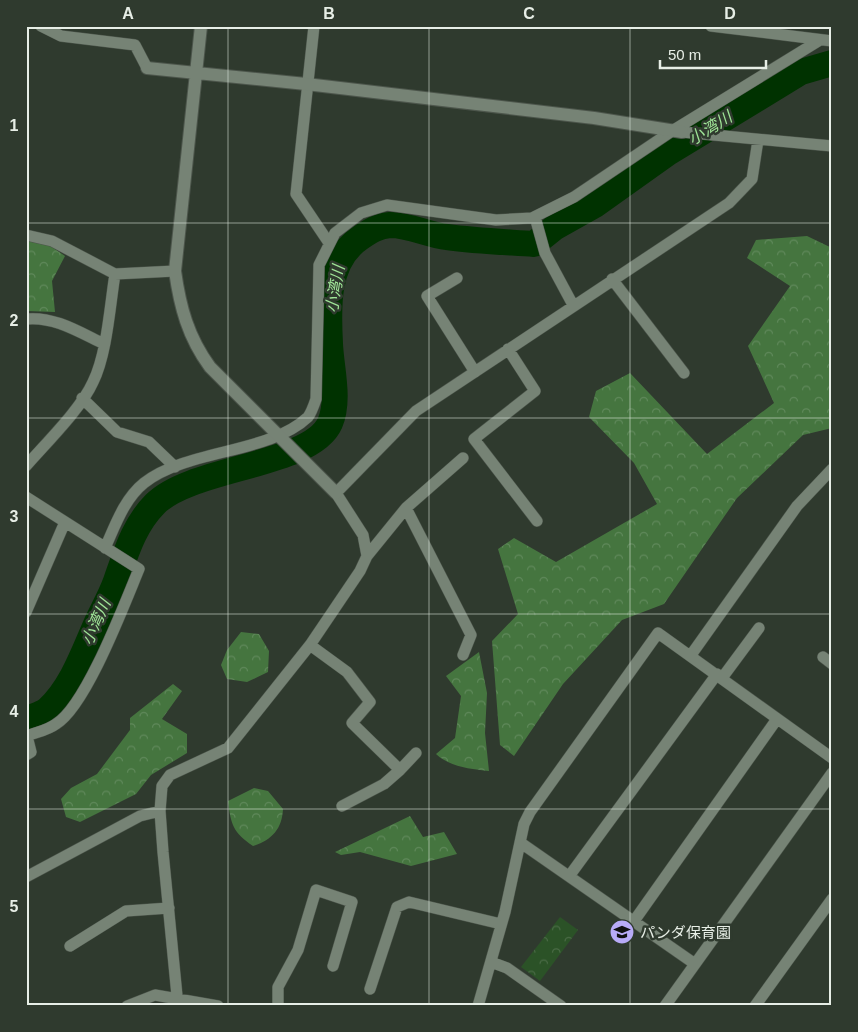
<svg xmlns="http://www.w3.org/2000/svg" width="858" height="1032" font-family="Helvetica,'Noto Sans JP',sans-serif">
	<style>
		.forest { fill: url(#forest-crowns) }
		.park { fill: url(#park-crowns) }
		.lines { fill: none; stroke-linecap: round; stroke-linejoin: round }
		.river { stroke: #003200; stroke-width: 26 }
		.street-casing { stroke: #4d564c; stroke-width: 12 }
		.secondary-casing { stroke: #4d564c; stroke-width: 14 }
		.street { stroke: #768375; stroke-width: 11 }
		.secondary { stroke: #768375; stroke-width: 12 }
		.grid { fill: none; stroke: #e7eee6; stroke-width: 1; stroke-opacity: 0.55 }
		.labels { text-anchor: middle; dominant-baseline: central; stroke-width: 5; stroke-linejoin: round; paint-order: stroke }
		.poi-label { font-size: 15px; fill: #e7eee6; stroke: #2f3a2e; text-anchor: start }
		.water-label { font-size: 16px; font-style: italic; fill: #a0e698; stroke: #2f3a2e }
		.neatline { fill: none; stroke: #e7eee6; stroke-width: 2 }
		.grid-label { font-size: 16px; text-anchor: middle; font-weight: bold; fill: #e7eee6 }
	</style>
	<defs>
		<pattern id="forest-crowns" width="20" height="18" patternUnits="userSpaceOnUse" patternTransform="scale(1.25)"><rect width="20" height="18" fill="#45753f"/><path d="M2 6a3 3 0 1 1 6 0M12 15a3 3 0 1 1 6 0" fill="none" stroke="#60895b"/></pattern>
		<pattern id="park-crowns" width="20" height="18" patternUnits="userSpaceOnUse" patternTransform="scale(1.25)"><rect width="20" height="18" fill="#2b5227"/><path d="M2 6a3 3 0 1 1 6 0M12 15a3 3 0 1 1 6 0" fill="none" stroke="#4a6b46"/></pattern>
	</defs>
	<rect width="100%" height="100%" fill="#2f3a2e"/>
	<path class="forest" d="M 807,236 L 832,248 L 832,428 L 803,435 L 737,498 L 664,604 L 622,620 L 563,684 L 514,756 L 500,745 L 492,641 L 518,614 L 498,549 L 514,538 L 556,562 L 657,504 L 634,463 L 589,417 L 596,391 L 630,373 L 707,454 L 774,403 L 748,346 L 790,286 L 747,258 L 756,240 Z
		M 26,241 L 49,245 L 65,256 L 52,281 L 55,312 L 26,311 Z
		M 241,632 L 259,634 L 269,651 L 268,672 L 247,682 L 227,679 L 221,665 L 227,650 Z
		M 479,652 L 487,693 L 485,733 L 489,771 C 470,769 450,767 436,754 L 455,738 L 461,696 L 446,676 Z
		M 173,684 L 182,691 L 162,719 L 187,734 L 187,753 L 151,775 L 136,794 L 80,822 L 66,817 L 61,799 L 71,788 L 97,774 L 130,730 L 130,718 Z
		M 254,788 L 268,791 L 283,809 C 282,829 272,840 253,846 C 233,832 231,825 228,801 Z
		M 410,816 L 423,837 L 444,832 L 457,854 L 411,866 L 360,852 L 341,855 L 335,852 Z"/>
	<path class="park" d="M 560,917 L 578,930 L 540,981 L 521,967 Z"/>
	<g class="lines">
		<path class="river" d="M 26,720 C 33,716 43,714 48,709 C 72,687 84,651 97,622 C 103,609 111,595 116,581 C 126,553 134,525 155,504 C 191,467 311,466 330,423 C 340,400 331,368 330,344 C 328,307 326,261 360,238 C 370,231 378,226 390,225 C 410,225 428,235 447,237 C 476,241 505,242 534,244 L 554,228 L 595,205 L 668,153 L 801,72 L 832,63"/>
		<defs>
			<path id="street" d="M 41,26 L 61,36 L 135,45 L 147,68
				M 314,26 L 296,194 L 329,243
				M 711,26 L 832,41
				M 682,132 L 832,146
				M 535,217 L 545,253 L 573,305
				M 26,235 L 52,241 L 115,274 L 175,271
				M 457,278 L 427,296 L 475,372
				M 612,279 L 684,373
				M 26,319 C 54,316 79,332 104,344
				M 508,349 L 535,391 L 474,439 L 537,521
				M 82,398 L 117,432 L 149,442 L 175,467
				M 26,466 C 46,443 81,409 93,382 C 107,354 110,305 115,274
				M 26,497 L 139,569 C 124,605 86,706 56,724 C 48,730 37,732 27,736 L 31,752 L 26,755
				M 406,508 L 463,458
				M 105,548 C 115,526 124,499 144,483 C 187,449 269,454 308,417 C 311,413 314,405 316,399 L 319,265 L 335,233 L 361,213 L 387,205 L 496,220 L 532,218 L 574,197 L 672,131 L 820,40
				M 367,556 L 406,508 L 471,635 L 463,655
				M 26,612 L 65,522
				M 310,645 L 347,672 L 370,702 L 352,723 L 400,770 L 384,784 L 342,806
				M 691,655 L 797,506 L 832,469
				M 823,657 L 832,664
				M 722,678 L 759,628
				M 400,770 L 416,753
				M 521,843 L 695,964
				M 570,875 L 717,674
				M 26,877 L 140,816 L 160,811
				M 634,921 L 777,719
				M 70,946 L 126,911 L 169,908
				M 491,962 L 507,968 L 561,1006
				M 370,989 L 397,907 L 409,902 L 501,924
				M 127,1006 L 155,995 L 218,1006
				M 178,1006 L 163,852 L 160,811 L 162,786 L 170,775 L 228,748 L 310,645 L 360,571 L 367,556 L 363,535 L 336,493 L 416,411 L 729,203 L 752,179 L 758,140
				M 278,1006 L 278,987 L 298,950 L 316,890 L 352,902 L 333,966
				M 478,1006 L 505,912 L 524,824 L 530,812 L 658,633 L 832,758
				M 665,1006 L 832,773
				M 755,1006 L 832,899"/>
			<path id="secondary" d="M 201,26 L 175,271 C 180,307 188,337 210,367 L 336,493
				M 147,68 L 306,84 L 594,118 L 682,132"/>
		</defs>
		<use href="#street" class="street-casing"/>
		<use href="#secondary" class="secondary-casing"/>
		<use href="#street" class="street"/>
		<use href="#secondary" class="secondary"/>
	</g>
	<path class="grid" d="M 228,26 L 228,1006M 429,26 L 429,1006M 630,26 L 630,1006M 26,223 L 832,223M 26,418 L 832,418M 26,614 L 832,614M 26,809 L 832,809"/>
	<defs>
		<symbol id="school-disc" viewBox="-11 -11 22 22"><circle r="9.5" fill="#b8abf7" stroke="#2f3a2e"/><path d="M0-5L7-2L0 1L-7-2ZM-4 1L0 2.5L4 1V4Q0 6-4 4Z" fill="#111"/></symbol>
	</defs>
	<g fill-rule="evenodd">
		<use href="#school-disc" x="608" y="918" width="28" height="28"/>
	</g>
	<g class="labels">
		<g class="poi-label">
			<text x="640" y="932">パンダ保育園</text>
		</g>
		<g class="water-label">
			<text transform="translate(710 128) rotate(-32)">小湾川</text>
			<text transform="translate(335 289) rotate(-81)">小湾川</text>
			<text transform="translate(96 622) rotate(-66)">小湾川</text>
		</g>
	</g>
	<rect width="858" height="1032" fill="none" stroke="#2f3a2e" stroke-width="55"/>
	<path d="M660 60v8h106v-8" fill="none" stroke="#e7eee6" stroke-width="2.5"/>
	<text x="668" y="60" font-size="15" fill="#e7eee6" stroke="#2f3a2e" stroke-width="4" paint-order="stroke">50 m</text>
	<rect x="28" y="28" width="802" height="976" class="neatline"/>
	<g class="grid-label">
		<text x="128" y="19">A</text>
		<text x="329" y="19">B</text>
		<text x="529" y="19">C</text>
		<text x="730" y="19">D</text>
		<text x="14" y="131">1</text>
		<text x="14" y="326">2</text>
		<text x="14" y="522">3</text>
		<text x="14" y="717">4</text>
		<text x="14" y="912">5</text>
	</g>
</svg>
